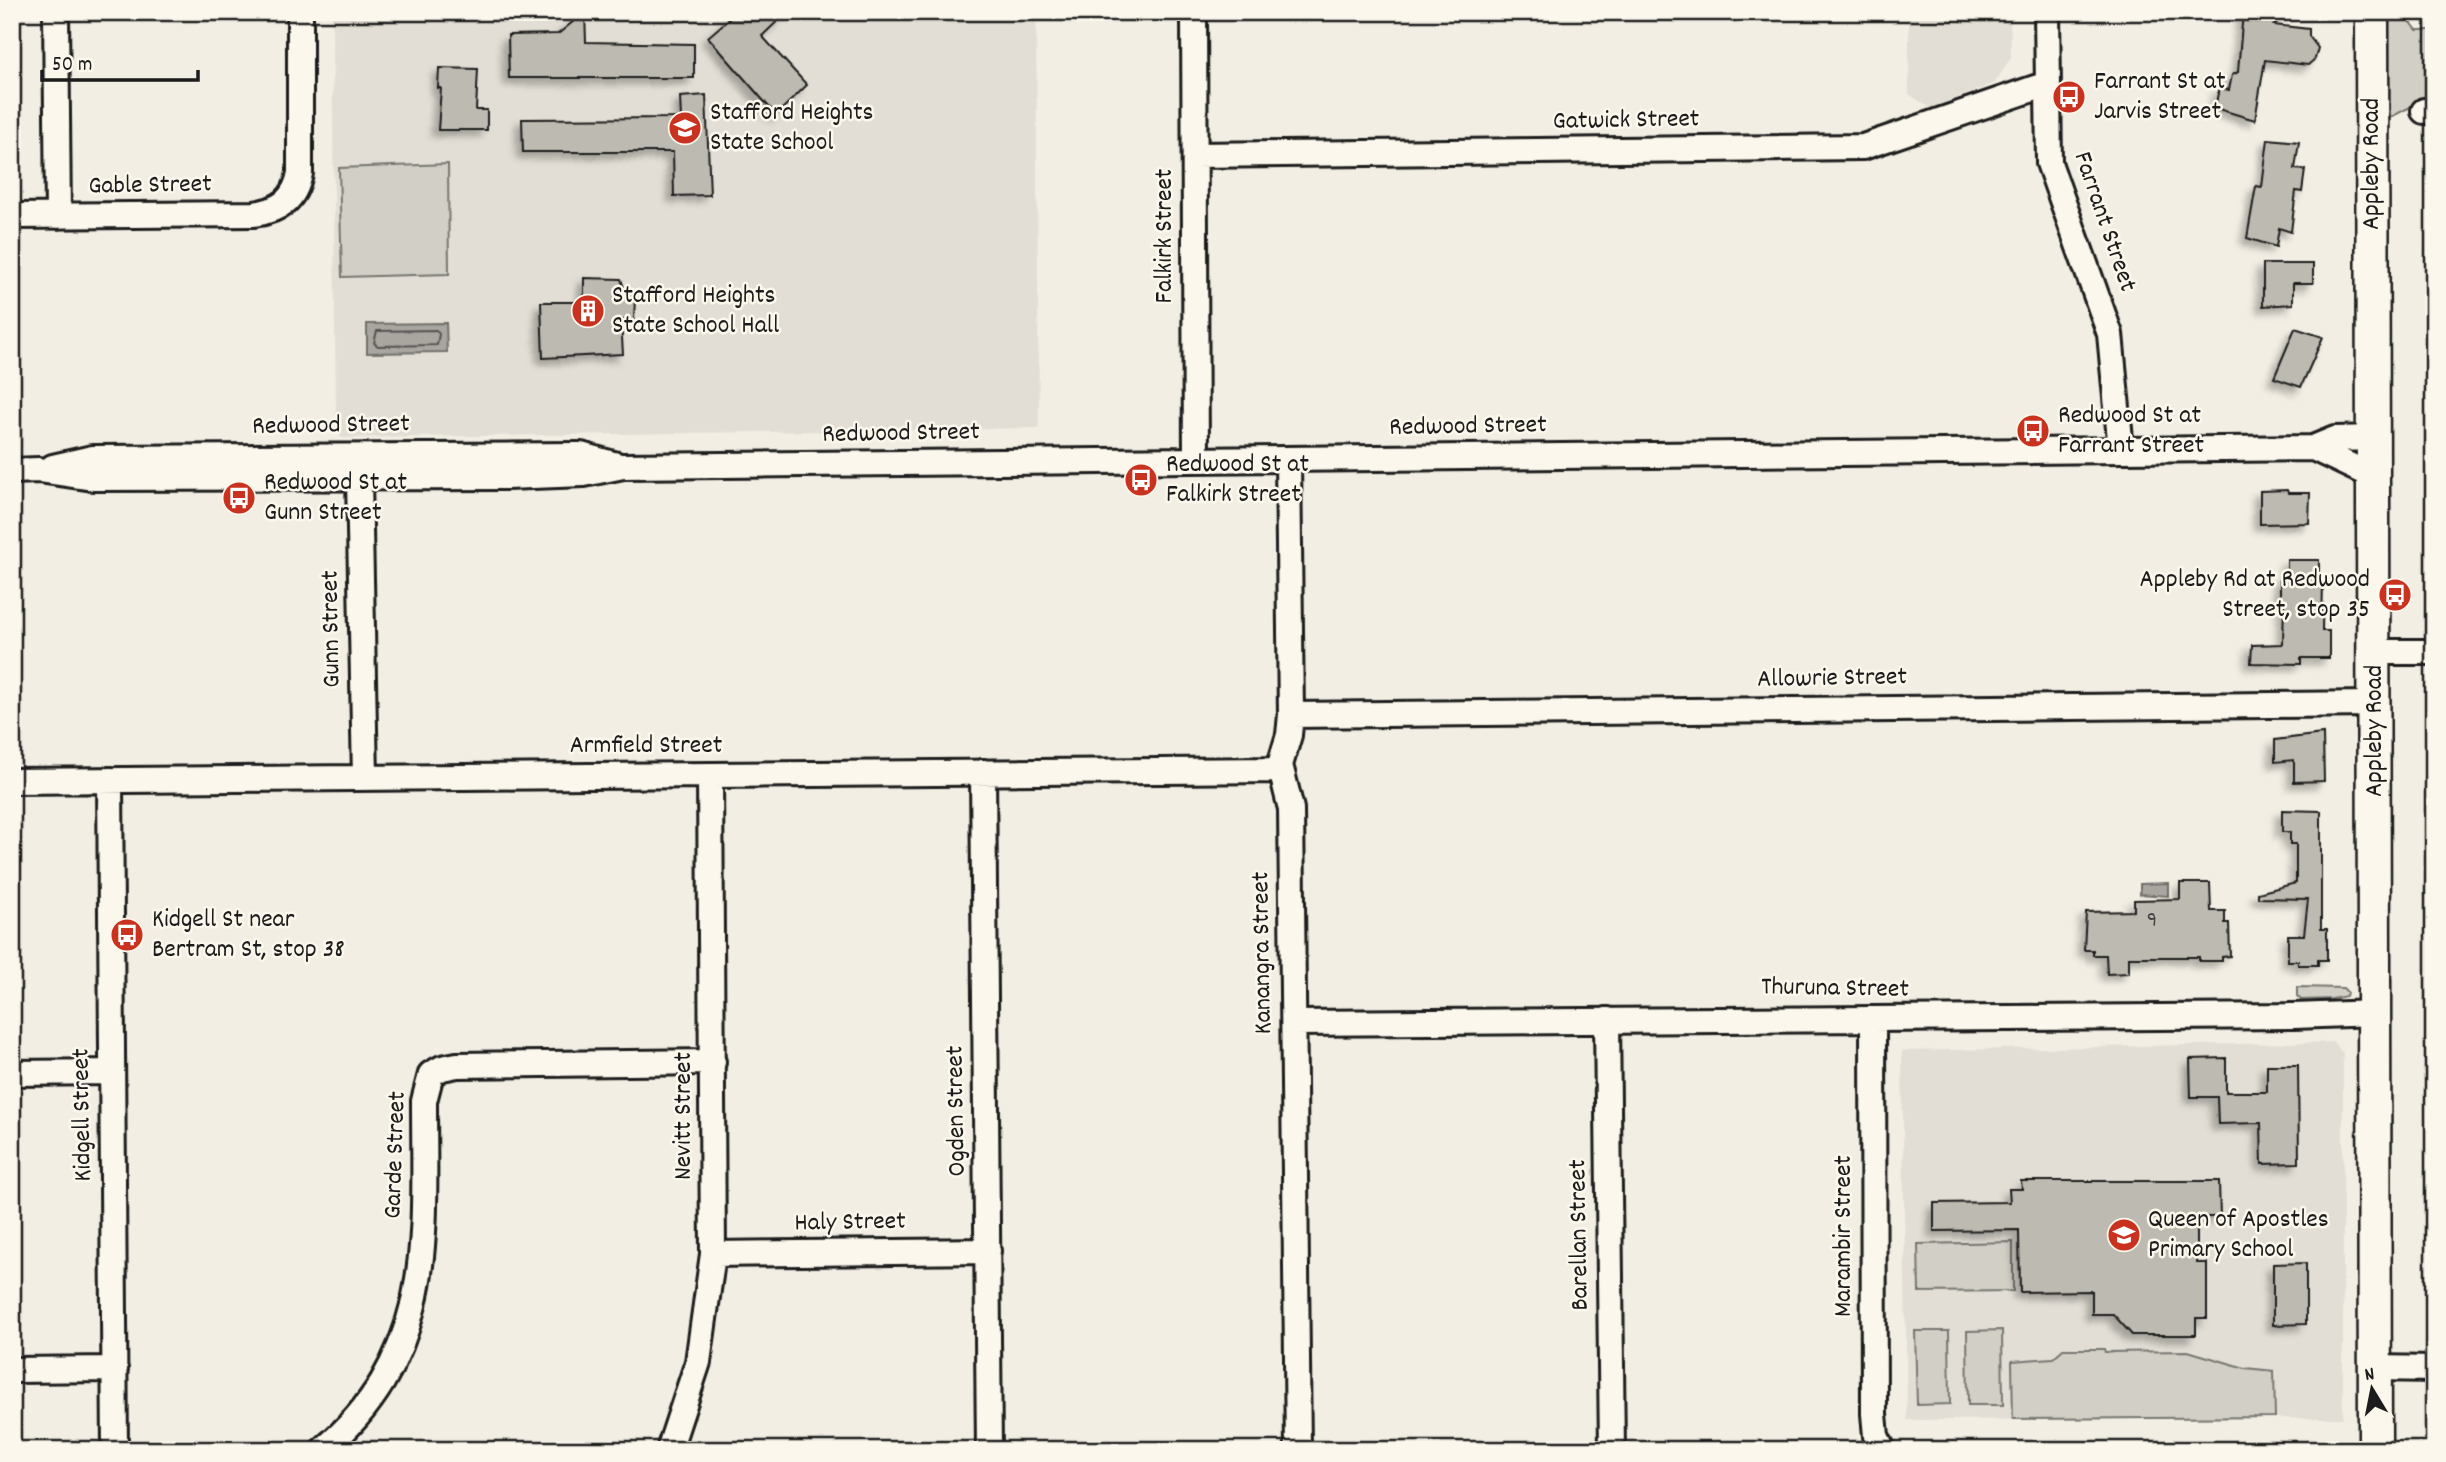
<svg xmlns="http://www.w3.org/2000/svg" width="2446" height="1462" font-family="Dekko,sans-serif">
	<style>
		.built { fill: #e2ded5 }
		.green { fill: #d2cfc6; stroke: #777671; stroke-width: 2 }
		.water { fill: #a9a6a0; stroke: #716f6b; stroke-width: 2 }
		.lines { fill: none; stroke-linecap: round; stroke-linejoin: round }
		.shore { stroke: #545351; stroke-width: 2 }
		.building { fill: #bdbab1; stroke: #1c1c1c; stroke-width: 2; filter: url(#shadow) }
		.minor-casing { stroke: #1c1c1c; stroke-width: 30 }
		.major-casing { stroke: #1c1c1c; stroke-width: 37 }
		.minor { stroke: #fbf7ec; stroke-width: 24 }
		.major { stroke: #fbf7ec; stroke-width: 32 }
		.labels { text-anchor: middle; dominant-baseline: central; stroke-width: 5; stroke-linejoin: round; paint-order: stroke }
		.number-label { font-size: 23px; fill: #444441 }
		.poi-label { font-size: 26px; fill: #1c1c1c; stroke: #fbf7ec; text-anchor: start }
		.street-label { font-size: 26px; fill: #1c1c1c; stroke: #fbf7ec }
	</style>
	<defs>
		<filter id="shadow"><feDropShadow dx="-6" dy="6" stdDeviation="3.5" flood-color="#0004"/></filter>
	</defs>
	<rect width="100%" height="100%" fill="#f2eee4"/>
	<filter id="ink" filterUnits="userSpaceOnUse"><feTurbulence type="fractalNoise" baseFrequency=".0143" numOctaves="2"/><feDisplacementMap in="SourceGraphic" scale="14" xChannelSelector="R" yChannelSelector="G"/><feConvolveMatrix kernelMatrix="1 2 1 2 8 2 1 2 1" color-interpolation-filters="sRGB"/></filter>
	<g filter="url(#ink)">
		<path class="built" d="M 332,12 L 1036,12 L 1039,428 L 341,438 L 336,419 Z
			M 1909,12 L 2010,12 L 2011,57 L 1995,83 L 1931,109 L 1909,94 Z
			M 2333,1042 L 2343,1053 L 2343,1418 L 1907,1420 L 1902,1051 Z"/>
		<path class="green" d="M 2386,12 L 2403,12 L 2417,30 L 2434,30 L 2434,101 L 2416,104 L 2387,119 Z
			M 448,164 L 449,274 L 342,277 L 339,168 Z
			M 2297,987 L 2343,988 L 2347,992 L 2346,996 L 2332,999 L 2301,1000 L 2297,996 Z
			M 2013,1242 L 2013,1291 L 1919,1292 L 1918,1244 Z
			M 2002,1330 L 2003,1405 L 1968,1405 L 1967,1331 Z
			M 1915,1331 L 1949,1331 L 1950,1404 L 1917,1405 Z
			M 2063,1349 L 2104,1349 L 2105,1352 L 2188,1351 L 2245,1368 L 2274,1371 L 2275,1417 L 2013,1419 L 2012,1361 L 2053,1358 Z"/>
		<path class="water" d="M 446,323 L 447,352 L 367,353 L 367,324 Z
			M 2168,883 L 2168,896 L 2140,894 L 2140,884 Z"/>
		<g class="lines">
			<path class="shore" d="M 436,330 L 439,334 L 437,345 L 378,346 L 374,343 L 377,331 Z"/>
		</g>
		<path class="building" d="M 585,12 L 586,42 L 694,44 L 694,78 L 509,78 L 508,35 L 558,34 Z
			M 737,12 L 787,12 L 762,36 L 807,85 L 776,115 L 708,37 Z
			M 2243,12 L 2289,12 L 2274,25 L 2309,29 L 2309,36 L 2318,48 L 2315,59 L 2308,65 L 2265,60 L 2255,120 L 2215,108 L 2219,88 L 2229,90 L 2232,75 L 2238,72 Z
			M 439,68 L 478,69 L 476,110 L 487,110 L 487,130 L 438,130 L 441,88 L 438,88 Z
			M 706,95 L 710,195 L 674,196 L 673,152 L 523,152 L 522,119 L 681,118 L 680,97 Z
			M 2268,139 L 2299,142 L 2295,169 L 2305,170 L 2302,192 L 2296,191 L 2291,232 L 2279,228 L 2276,247 L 2247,238 L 2256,186 L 2262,187 Z
			M 2263,264 L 2313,264 L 2313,283 L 2293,283 L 2293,304 L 2263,306 Z
			M 584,278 L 621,279 L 626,294 L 635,298 L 634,320 L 621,320 L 623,354 L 543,358 L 541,302 L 584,302 Z
			M 2295,328 L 2323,337 L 2301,387 L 2274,378 Z
			M 2287,490 L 2288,493 L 2310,493 L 2309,523 L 2260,524 L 2260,491 Z
			M 2287,560 L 2319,560 L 2319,581 L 2323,581 L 2322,631 L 2329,631 L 2329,658 L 2301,658 L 2301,664 L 2251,663 L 2252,645 L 2283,644 L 2284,603 L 2280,603 L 2280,578 L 2287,577 Z
			M 2323,734 L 2324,781 L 2294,782 L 2294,760 L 2275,762 L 2275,740 Z
			M 2282,810 L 2321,811 L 2321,929 L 2327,929 L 2327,960 L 2318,960 L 2318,965 L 2298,965 L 2298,961 L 2288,961 L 2288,935 L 2304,935 L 2308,899 L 2258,898 L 2258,893 L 2296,883 L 2296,844 L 2290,844 L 2290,832 L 2282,832 Z
			M 2180,883 L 2210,883 L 2211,911 L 2225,911 L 2225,923 L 2229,923 L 2230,956 L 2222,957 L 2222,961 L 2199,961 L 2199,957 L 2129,957 L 2129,973 L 2107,974 L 2106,955 L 2093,955 L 2093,950 L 2084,950 L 2086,912 L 2134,911 L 2134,900 L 2180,899 Z
			M 2226,1058 L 2226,1092 L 2267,1092 L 2267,1065 L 2298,1065 L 2299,1163 L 2262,1164 L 2261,1123 L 2218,1124 L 2217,1097 L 2191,1097 L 2190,1059 Z
			M 2021,1181 L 2219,1181 L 2220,1217 L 2197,1217 L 2197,1263 L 2207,1263 L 2207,1318 L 2196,1318 L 2196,1335 L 2132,1335 L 2113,1314 L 2092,1314 L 2092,1291 L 2020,1292 L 2019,1230 L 1934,1231 L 1934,1203 L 2010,1202 L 2009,1189 L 2022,1189 Z
			M 2306,1263 L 2306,1324 L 2273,1325 L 2273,1264 Z"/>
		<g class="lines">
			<defs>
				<path id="minor" d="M 56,12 L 58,216
					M 1194,12 L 1196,460
					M 2047,12 L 2049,163 L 2110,334 L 2121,450
					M 2424,111 L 2434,111
					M 1195,155 L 1863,147 L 2047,84
					M 12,216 L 254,214 C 280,210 295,200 300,173 L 300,12
					M 2313,448 L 2374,477
					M 1288,459 L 1291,715 L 1289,735 L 1280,765 L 1291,809 L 1298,1450
					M 53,467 L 93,458 L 581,455 L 617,465
					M 12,471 L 39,470 L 93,478 L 506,477 L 584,474 L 623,466 L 2313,448 L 2335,439 L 2374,438
					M 359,479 L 365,778
					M 2375,652 L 2434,652
					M 1291,715 L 2375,704
					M 983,772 L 989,1450
					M 110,780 L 115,1450
					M 12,781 L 1280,770
					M 1607,1020 L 1612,1450
					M 1873,1020 L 1874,1414 L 1876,1436 L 1883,1450
					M 1294,1023 L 2294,1016 L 2375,1013
					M 12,1073 L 112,1072
					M 713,1254 L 988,1251
					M 2375,1368 L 2434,1369
					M 12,1370 L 115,1369
					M 323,1450 C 437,1354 424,1235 424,1101 L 431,1074 L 442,1068 L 457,1065 L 713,1062
					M 669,1450 L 698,1362 L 713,1254 L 710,775"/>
				<path id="major" d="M 2372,12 L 2375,1450"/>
			</defs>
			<use href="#minor" class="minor-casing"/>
			<use href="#major" class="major-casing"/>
			<use href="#minor" class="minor"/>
			<use href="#major" class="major"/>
		</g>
	</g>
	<defs>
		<symbol id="bus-disc" viewBox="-11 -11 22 22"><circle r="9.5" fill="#c8321e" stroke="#fbf7ec"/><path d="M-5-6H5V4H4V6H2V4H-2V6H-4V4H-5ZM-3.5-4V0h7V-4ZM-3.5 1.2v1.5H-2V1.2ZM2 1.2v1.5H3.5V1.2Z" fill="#fff"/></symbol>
		<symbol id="school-disc" viewBox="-11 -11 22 22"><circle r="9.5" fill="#c8321e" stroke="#fbf7ec"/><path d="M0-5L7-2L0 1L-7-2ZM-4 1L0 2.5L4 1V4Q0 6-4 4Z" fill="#fff"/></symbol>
		<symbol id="building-disc" viewBox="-11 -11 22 22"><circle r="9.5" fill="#c8321e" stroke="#fbf7ec"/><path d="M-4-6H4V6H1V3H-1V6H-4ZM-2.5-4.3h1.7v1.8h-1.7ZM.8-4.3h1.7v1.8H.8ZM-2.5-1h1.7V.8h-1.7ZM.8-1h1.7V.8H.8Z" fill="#fff"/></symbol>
	</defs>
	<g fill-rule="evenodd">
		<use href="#bus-disc" x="2050" y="78" width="38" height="38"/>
		<use href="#school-disc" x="666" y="109" width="38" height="38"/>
		<use href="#building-disc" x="569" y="292" width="38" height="38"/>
		<use href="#bus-disc" x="2014" y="412" width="38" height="38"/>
		<use href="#bus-disc" x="1122" y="461" width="38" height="38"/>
		<use href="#bus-disc" x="220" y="479" width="38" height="38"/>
		<use href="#bus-disc" x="2376" y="576" width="38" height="38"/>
		<use href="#bus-disc" x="108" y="916" width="38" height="38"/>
		<use href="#school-disc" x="2105" y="1216" width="38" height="38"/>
	</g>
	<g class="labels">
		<g class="number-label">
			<text x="2152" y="921">9</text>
		</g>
		<g class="poi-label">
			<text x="2094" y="82">Farrant St at<tspan x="2094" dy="30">Jarvis Street</tspan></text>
			<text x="710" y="113">Stafford Heights<tspan x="710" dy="30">State School</tspan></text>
			<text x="612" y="296">Stafford Heights<tspan x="612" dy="30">State School Hall</tspan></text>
			<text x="2058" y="416">Redwood St at<tspan x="2058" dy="30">Farrant Street</tspan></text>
			<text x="1166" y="465">Redwood St at<tspan x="1166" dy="30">Falkirk Street</tspan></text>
			<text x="264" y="483">Redwood St at<tspan x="264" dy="30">Gunn Street</tspan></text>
			<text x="2370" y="580" text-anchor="end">Appleby Rd at Redwood<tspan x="2370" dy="30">Street, stop 35</tspan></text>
			<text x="152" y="920">Kidgell St near<tspan x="152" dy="30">Bertram St, stop 38</tspan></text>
			<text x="2148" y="1220">Queen of Apostles<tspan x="2148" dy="30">Primary School</tspan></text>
		</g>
		<g class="street-label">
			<text transform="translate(1626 121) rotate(-1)">Gatwick Street</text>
			<text transform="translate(2372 164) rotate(-90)">Appleby Road</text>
			<text transform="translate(150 186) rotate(-1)">Gable Street</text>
			<text transform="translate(2104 222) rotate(71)">Farrant Street</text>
			<text transform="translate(1165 236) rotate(-90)">Falkirk Street</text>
			<text transform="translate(331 426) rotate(-1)">Redwood Street</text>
			<text transform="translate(1468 427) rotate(-1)">Redwood Street</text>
			<text transform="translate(901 434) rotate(-1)">Redwood Street</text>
			<text transform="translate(332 629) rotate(-91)">Gunn Street</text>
			<text transform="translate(1832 679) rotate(-1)">Allowrie Street</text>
			<text transform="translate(2375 731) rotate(-90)">Appleby Road</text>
			<text x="646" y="746">Armfield Street</text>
			<text transform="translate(1263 953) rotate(-91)">Kanangra Street</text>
			<text transform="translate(1835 989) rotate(1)">Thuruna Street</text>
			<text transform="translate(957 1111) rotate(-91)">Ogden Street</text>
			<text transform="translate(83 1115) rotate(-91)">Kidgell Street</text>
			<text transform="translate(684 1116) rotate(-90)">Nevitt Street</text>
			<text transform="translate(396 1155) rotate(-88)">Garde Street</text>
			<text transform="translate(850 1223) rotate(-1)">Haly Street</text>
			<text transform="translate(1580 1235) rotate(-91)">Barellan Street</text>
			<text transform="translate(1844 1236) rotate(-90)">Marambir Street</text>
		</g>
	</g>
	<rect width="2446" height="1462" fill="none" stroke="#fbf7ec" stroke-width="42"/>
	<rect x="21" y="21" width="2404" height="1420" fill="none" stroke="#1c1c1c" stroke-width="2.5" filter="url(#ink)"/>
	<g transform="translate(2372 1389) rotate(350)" stroke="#fbf7ec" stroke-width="5" paint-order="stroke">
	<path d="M0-5L12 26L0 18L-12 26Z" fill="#1c1c1c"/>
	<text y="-10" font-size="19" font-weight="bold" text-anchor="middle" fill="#1c1c1c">N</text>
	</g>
	<path d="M42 70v10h156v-10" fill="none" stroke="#1c1c1c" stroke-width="3.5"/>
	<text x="52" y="70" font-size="21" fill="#1c1c1c" stroke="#fbf7ec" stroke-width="5" paint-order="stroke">50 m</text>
</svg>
